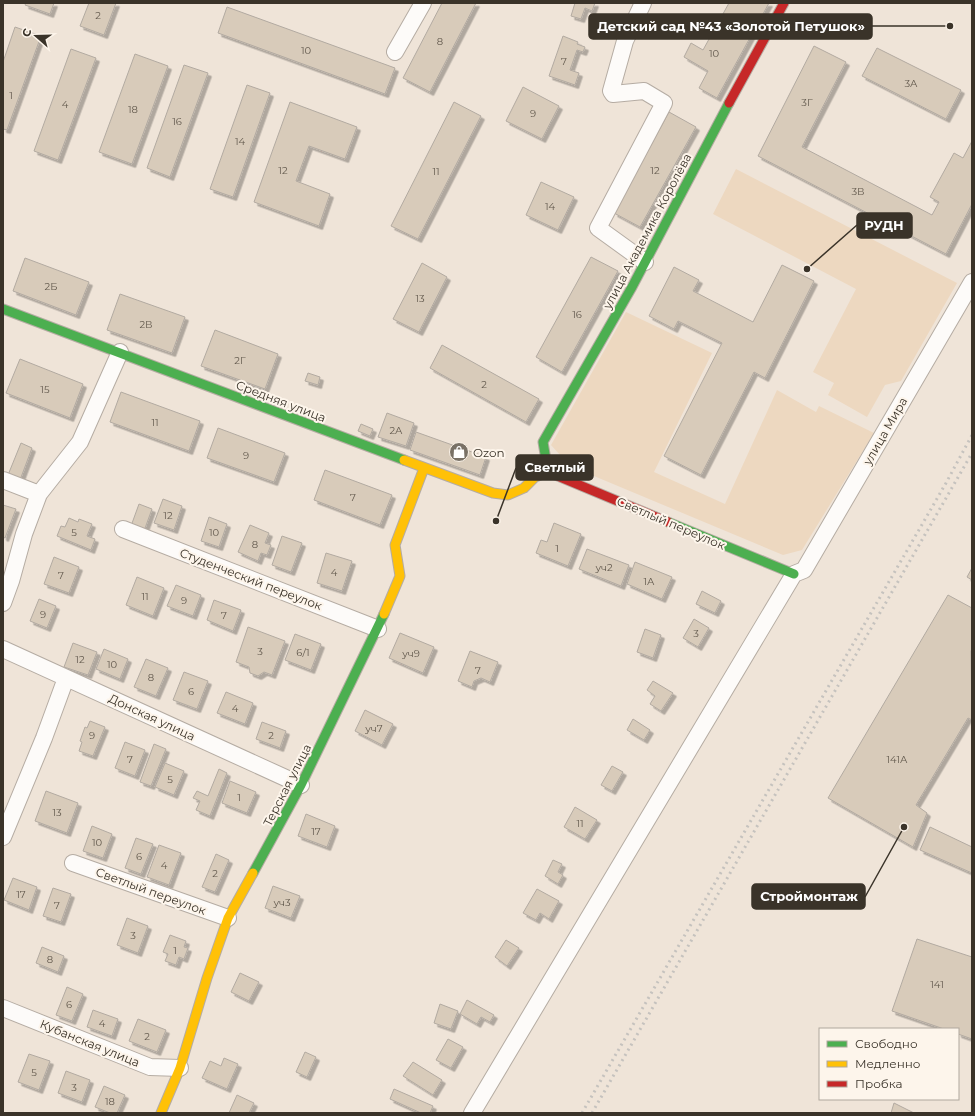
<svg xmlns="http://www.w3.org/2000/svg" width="975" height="1116" font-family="Montserrat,sans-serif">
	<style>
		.green { fill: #edd8c0 }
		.building { fill: #d8cbba; stroke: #b2aaa1; filter: url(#shadow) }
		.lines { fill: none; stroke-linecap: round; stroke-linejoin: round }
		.street-casing { stroke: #b5aca3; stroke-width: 18 }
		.fast-casing { stroke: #b5aca3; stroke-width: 11 }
		.slow-casing { stroke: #b5aca3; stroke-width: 11 }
		.jam-casing { stroke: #b5aca3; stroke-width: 11 }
		.street { stroke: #fdfbf9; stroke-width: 16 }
		.fast { stroke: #4caf50; stroke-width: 9 }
		.slow { stroke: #ffc107; stroke-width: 9 }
		.jam { stroke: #c62828; stroke-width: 9 }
		.rail { stroke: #c5c2be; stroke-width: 3; stroke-dasharray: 2 4; stroke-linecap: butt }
		.labels { text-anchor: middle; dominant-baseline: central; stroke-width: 4; stroke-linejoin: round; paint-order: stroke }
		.number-label { font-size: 10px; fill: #62594d }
		.street-label { font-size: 12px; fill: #3a3329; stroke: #fdf5eb }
		.poi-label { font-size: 12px; fill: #3a3329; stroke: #fdf5eb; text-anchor: start }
		.leader { fill: none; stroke: #3a3329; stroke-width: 1.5 }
		.callout-dot { fill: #3a3329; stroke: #fdf5eb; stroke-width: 1.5 }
		.callout { fill: #3a3329; stroke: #3a3329; stroke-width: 1.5 }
		.callout-label { font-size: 13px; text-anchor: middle; font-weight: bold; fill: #fff }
	</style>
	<defs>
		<filter id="shadow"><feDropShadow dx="3.5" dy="3.5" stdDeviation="0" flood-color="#0004"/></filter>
	</defs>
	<rect width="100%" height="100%" fill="#efe4d8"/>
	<path class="green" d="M 736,169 L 957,283 L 901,381 L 885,385 L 867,417 L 828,395 L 834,383 L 813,372 L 856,289 L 713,214 Z
		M 626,312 L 712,353 L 654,472 L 725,504 L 777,390 L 816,412 L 819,406 L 874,433 L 802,550 L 783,555 L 570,466 L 551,445 Z"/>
	<path class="building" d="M 26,3 L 54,3 L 50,14 L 25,5 Z
		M 89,3 L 116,3 L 104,35 L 80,26 Z
		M 442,3 L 476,3 L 430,92 L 403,78 Z
		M 575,3 L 595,3 L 592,11 L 585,8 L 581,19 L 571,16 Z
		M 729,3 L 769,3 L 717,98 L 699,88 L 708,71 L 684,57 L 691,43 L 703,50 Z
		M 227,7 L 395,68 L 385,94 L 218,33 Z
		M 15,27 L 41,36 L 7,130 L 3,129 L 3,62 Z
		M 563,36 L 578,42 L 577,44 L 585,47 L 583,52 L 577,50 L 570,70 L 579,73 L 575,85 L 549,76 Z
		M 814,46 L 846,62 L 802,147 L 932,215 L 939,202 L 930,197 L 954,153 L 963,158 L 972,141 L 972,204 L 946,254 L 758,156 Z
		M 877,48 L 961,90 L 946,119 L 862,76 Z
		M 71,49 L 96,58 L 58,160 L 34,151 Z
		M 135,54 L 168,66 L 132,164 L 99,152 Z
		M 184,65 L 208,73 L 170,177 L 147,168 Z
		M 247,85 L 270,93 L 233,197 L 210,189 Z
		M 523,87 L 559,106 L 542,139 L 506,121 Z
		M 290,102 L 357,127 L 345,159 L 309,146 L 296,181 L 330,194 L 319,226 L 254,202 Z
		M 454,102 L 481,116 L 418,239 L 391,226 Z
		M 669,112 L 696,127 L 640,227 L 614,213 Z
		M 541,182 L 574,197 L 558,230 L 526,215 Z
		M 591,257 L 618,271 L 562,372 L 536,357 Z
		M 25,258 L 89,282 L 76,315 L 13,291 Z
		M 422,263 L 447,277 L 419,332 L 393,319 Z
		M 782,265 L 814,281 L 765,378 L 754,372 L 701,475 L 664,456 L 722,343 L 678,321 L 674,329 L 649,316 L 674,267 L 699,280 L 693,291 L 753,322 Z
		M 120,294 L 185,317 L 172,353 L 107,330 Z
		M 215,330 L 278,354 L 265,389 L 201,366 Z
		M 442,345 L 539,399 L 526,422 L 430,368 Z
		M 20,359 L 83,384 L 70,418 L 6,393 Z
		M 308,373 L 320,377 L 318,385 L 305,381 Z
		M 121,392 L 200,421 L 189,451 L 110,422 Z
		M 387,413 L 414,423 L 406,446 L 378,437 Z
		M 361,424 L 373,429 L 370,436 L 358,431 Z
		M 218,428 L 285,453 L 274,482 L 207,458 Z
		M 416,432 L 486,457 L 480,475 L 410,450 Z
		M 21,443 L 32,448 L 20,480 L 8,475 Z
		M 325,470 L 392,495 L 380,525 L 314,500 Z
		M 163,499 L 182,506 L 174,530 L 154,523 Z
		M 139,504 L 152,509 L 144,531 L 131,526 Z
		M 3,505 L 16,509 L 5,538 L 3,537 Z
		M 209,517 L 227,524 L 219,547 L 201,541 Z
		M 69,518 L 78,522 L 79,519 L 92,524 L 87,536 L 95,539 L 91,550 L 57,536 L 61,526 L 65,527 Z
		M 554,523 L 581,534 L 568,566 L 536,553 L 541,540 L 547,542 Z
		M 250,525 L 269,533 L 265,543 L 271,545 L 267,555 L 261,553 L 258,561 L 238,552 Z
		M 282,536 L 302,543 L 291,572 L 272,565 Z
		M 587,549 L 629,565 L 621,586 L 579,569 Z
		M 326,553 L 352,561 L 342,591 L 317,583 Z
		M 54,557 L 79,567 L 69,593 L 44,584 Z
		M 635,562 L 672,577 L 662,599 L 627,584 Z
		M 972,568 L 972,580 L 967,577 Z
		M 137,577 L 164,588 L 153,616 L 126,605 Z
		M 176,585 L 201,595 L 193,616 L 167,606 Z
		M 702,591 L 721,601 L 715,613 L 696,604 Z
		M 948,595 L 972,608 L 972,649 L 971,651 L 972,720 L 968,718 L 916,805 L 927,813 L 913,847 L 828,798 Z
		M 39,599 L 56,606 L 47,628 L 30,621 Z
		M 214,600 L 241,610 L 233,631 L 207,620 Z
		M 694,619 L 709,628 L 698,647 L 683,638 Z
		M 248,627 L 285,641 L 272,675 L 264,672 L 258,676 L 250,673 L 249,667 L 236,662 Z
		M 645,629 L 661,635 L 653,658 L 637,652 Z
		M 400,633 L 434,647 L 423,673 L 389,658 Z
		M 295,634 L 321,644 L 311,670 L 285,660 Z
		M 73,643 L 97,652 L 88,675 L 64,667 Z
		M 104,649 L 128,659 L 120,679 L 96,669 Z
		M 470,651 L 498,662 L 490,682 L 481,678 L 474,681 L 472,687 L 458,681 Z
		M 146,659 L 168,668 L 156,696 L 134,687 Z
		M 184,672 L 208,681 L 197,709 L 173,700 Z
		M 653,681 L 673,693 L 661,711 L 650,704 L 655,696 L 647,690 Z
		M 226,692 L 253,703 L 245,724 L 217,713 Z
		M 365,710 L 393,724 L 382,745 L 355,731 Z
		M 633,719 L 650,730 L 644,740 L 627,730 Z
		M 90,721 L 105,727 L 93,756 L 79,751 L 82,742 L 80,741 L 85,727 L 87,728 Z
		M 262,722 L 286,731 L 280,748 L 256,739 Z
		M 125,742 L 145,750 L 135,776 L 115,768 Z
		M 154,744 L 166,749 L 151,786 L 140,782 Z
		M 165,763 L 184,771 L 174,795 L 155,787 Z
		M 612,766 L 623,772 L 612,791 L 601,785 Z
		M 219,769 L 227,773 L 210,816 L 196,810 L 200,801 L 193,798 L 197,791 L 208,796 Z
		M 230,781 L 256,792 L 247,813 L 222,803 Z
		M 46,791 L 78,803 L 67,833 L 35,821 Z
		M 575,807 L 597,820 L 585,839 L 564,827 Z
		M 306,814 L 335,826 L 327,847 L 298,836 Z
		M 92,826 L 112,834 L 103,858 L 83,851 Z
		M 930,827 L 972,847 L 972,873 L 920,850 Z
		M 136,838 L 153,844 L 141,874 L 125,868 Z
		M 159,845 L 181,853 L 169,885 L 147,877 Z
		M 216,854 L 229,860 L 215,892 L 202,887 Z
		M 553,860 L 562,864 L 558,872 L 563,875 L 558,884 L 545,876 Z
		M 13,878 L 37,887 L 29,910 L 4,900 Z
		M 273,886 L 300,896 L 291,918 L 265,908 Z
		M 53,888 L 71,894 L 61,922 L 43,916 Z
		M 537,889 L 559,901 L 549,919 L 540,913 L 536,920 L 523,913 Z
		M 127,918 L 148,926 L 138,953 L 117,945 Z
		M 170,935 L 186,941 L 184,947 L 188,948 L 184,959 L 179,957 L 176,965 L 165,961 L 168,954 L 163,952 Z
		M 917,939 L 972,957 L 972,1039 L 958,1034 L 958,1029 L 944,1029 L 892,1011 Z
		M 506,940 L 519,948 L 507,966 L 495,957 Z
		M 42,947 L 64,956 L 58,972 L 36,963 Z
		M 240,973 L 259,982 L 249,1001 L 231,992 Z
		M 67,987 L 83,994 L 72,1021 L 56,1015 Z
		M 467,1000 L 494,1015 L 490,1022 L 481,1017 L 477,1024 L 460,1014 Z
		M 440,1004 L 458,1011 L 451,1029 L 434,1023 Z
		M 93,1010 L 118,1019 L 112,1036 L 87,1027 Z
		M 138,1019 L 166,1030 L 157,1052 L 129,1041 Z
		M 448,1039 L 463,1047 L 451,1068 L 436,1060 Z
		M 305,1052 L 316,1057 L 307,1077 L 296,1072 Z
		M 29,1054 L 50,1061 L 39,1090 L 18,1082 Z
		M 224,1058 L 238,1064 L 227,1089 L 202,1078 L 210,1061 L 221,1066 Z
		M 413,1062 L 442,1080 L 433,1095 L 403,1076 Z
		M 66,1071 L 90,1080 L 82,1102 L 58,1093 Z
		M 104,1086 L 125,1095 L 117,1113 L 110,1113 L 95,1107 Z
		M 394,1089 L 433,1106 L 430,1113 L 421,1113 L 390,1099 Z
		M 237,1095 L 254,1103 L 249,1113 L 229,1113 Z
		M 894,1103 L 914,1113 L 891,1113 Z"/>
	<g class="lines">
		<defs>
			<path id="street" d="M 643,3 L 625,41 L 611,91 L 613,94 L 644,91 L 664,103 L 598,228 L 645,262
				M 395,52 L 423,3
				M 3,480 L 39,494
				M 123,529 L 378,629
				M 3,603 L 11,581 L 24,534 L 39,494 L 80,442 L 120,352
				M 3,649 L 301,785
				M 3,837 L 44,738 L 66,678
				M 73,863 L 228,918
				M 3,1008 L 150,1067 L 180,1068
				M 472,1113 L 794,574 L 804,570 L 972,282"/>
			<path id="fast" d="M 3,309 L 404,460
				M 548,472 L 543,442 L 632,287 L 729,103
				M 668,522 L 794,574
				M 253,873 L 301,785 L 384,614"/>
			<path id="slow" d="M 404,460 L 493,493 L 508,495 L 524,488 L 535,477 L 548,472
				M 384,614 L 400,576 L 395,545 L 424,468
				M 161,1113 L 180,1068 L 207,978 L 228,918 L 253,873"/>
			<path id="jam" d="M 729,103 L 784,3
				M 548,472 L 668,522"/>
		</defs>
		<use href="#street" class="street-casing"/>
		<use href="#fast" class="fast-casing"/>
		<use href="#slow" class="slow-casing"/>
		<use href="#jam" class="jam-casing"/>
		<use href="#street" class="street"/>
		<use href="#fast" class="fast"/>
		<use href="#slow" class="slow"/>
		<use href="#jam" class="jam"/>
		<path class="rail" d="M 582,1113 L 946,483 L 972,435
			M 592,1113 L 972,453"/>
	</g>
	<defs>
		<symbol id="shop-disc" viewBox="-11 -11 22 22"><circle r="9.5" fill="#797166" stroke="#fdf5eb"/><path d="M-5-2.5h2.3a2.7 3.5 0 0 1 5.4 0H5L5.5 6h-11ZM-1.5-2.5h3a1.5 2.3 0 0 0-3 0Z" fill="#fff"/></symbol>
	</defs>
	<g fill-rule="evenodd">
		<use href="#shop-disc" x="448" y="441" width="22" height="22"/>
	</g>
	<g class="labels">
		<g class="number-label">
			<text x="98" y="15">2</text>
			<text x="440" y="41">8</text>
			<text x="306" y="50">10</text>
			<text x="714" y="53">10</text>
			<text x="564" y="61">7</text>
			<text x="911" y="83">3А</text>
			<text x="11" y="95">1</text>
			<text x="807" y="102">3Г</text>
			<text x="65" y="104">4</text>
			<text x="133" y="109">18</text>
			<text x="533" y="113">9</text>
			<text x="177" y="121">16</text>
			<text x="240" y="141">14</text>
			<text x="283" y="170">12</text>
			<text x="655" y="170">12</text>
			<text x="436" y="171">11</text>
			<text x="858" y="191">3В</text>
			<text x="550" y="206">14</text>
			<text x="51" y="286">2Б</text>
			<text x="420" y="298">13</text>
			<text x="577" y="314">16</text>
			<text x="146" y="324">2В</text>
			<text x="240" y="360">2Г</text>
			<text x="484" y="384">2</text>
			<text x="45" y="389">15</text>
			<text x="155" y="422">11</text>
			<text x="396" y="430">2А</text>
			<text x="246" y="455">9</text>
			<text x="353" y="497">7</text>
			<text x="168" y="515">12</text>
			<text x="74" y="532">5</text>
			<text x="214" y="532">10</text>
			<text x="255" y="544">8</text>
			<text x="557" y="548">1</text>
			<text x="604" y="567">уч2</text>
			<text x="334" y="572">4</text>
			<text x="61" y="575">7</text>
			<text x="649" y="581">1А</text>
			<text x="145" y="596">11</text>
			<text x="184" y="600">9</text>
			<text x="43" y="614">9</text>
			<text x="224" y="615">7</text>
			<text x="696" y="633">3</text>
			<text x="260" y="651">3</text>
			<text x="303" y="652">6/1</text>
			<text x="411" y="653">уч9</text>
			<text x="80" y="659">12</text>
			<text x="112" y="664">10</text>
			<text x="478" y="670">7</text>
			<text x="151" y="677">8</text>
			<text x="191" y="691">6</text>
			<text x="235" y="708">4</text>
			<text x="374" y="728">уч7</text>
			<text x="92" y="735">9</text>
			<text x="271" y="735">2</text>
			<text x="130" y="759">7</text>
			<text x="897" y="759">141А</text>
			<text x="170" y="779">5</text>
			<text x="239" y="797">1</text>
			<text x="57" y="812">13</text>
			<text x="580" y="823">11</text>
			<text x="316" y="831">17</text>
			<text x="97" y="842">10</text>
			<text x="139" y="856">6</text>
			<text x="164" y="865">4</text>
			<text x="215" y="873">2</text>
			<text x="21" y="894">17</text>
			<text x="282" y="902">уч3</text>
			<text x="57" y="905">7</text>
			<text x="133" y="935">3</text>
			<text x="175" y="950">1</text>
			<text x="50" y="959">8</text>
			<text x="937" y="984">141</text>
			<text x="69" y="1004">6</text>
			<text x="102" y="1023">4</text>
			<text x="147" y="1036">2</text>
			<text x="34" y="1072">5</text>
			<text x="74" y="1087">3</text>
			<text x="110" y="1101">18</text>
		</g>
		<g class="street-label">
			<text transform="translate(647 231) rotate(-62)">улица Академика Королёва</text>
			<text transform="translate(281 401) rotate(21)">Средняя улица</text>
			<text transform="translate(885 431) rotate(-60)">улица Мира</text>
			<text transform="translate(671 523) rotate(23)">Светлый переулок</text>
			<text transform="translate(251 579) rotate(21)">Студенческий переулок</text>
			<text transform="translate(152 717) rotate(25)">Донская улица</text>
			<text transform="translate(287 785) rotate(-63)">Терская улица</text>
			<text transform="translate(151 891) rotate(20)">Светлый переулок</text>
			<text transform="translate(90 1043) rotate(22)">Кубанская улица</text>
		</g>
		<g class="poi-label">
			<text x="473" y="452">Ozon</text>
		</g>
	</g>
	<path class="leader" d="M950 26L872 26M807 269L857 225M496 521L516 468M904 827L865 897"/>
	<g class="callout-dot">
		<circle cx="950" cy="26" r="4"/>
		<circle cx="807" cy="269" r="4"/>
		<circle cx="496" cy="521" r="4"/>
		<circle cx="904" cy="827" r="4"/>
	</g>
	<g class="callout">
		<rect x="589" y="14" width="283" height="25" rx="4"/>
		<rect x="857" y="213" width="55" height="25" rx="4"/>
		<rect x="516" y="455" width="77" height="25" rx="4"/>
		<rect x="752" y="884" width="113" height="25" rx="4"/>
	</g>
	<g class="callout-label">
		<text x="731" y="31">Детский сад №43 «Золотой Петушок»</text>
		<text x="884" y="230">РУДН</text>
		<text x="555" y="472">Светлый</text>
		<text x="809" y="901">Строймонтаж</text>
	</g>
	<rect width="975" height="1116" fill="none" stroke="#3a3329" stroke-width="8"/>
	<rect x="819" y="1028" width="140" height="72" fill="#fdf5eb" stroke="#afa79d"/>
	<rect x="827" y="1041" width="20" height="6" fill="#4caf50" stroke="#afa79d"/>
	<text x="855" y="1048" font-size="12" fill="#3a3329">Свободно</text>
	<rect x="827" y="1061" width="20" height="6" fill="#ffc107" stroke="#afa79d"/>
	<text x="855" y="1068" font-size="12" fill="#3a3329">Медленно</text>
	<rect x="827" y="1081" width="20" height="6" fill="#c62828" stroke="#afa79d"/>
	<text x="855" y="1088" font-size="12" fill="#3a3329">Пробка</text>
	<g transform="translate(36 36) rotate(290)" stroke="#fdf5eb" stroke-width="3" paint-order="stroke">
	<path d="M0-3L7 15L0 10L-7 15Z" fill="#3a3329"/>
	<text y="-6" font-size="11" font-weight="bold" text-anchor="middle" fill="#3a3329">С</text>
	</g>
</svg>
